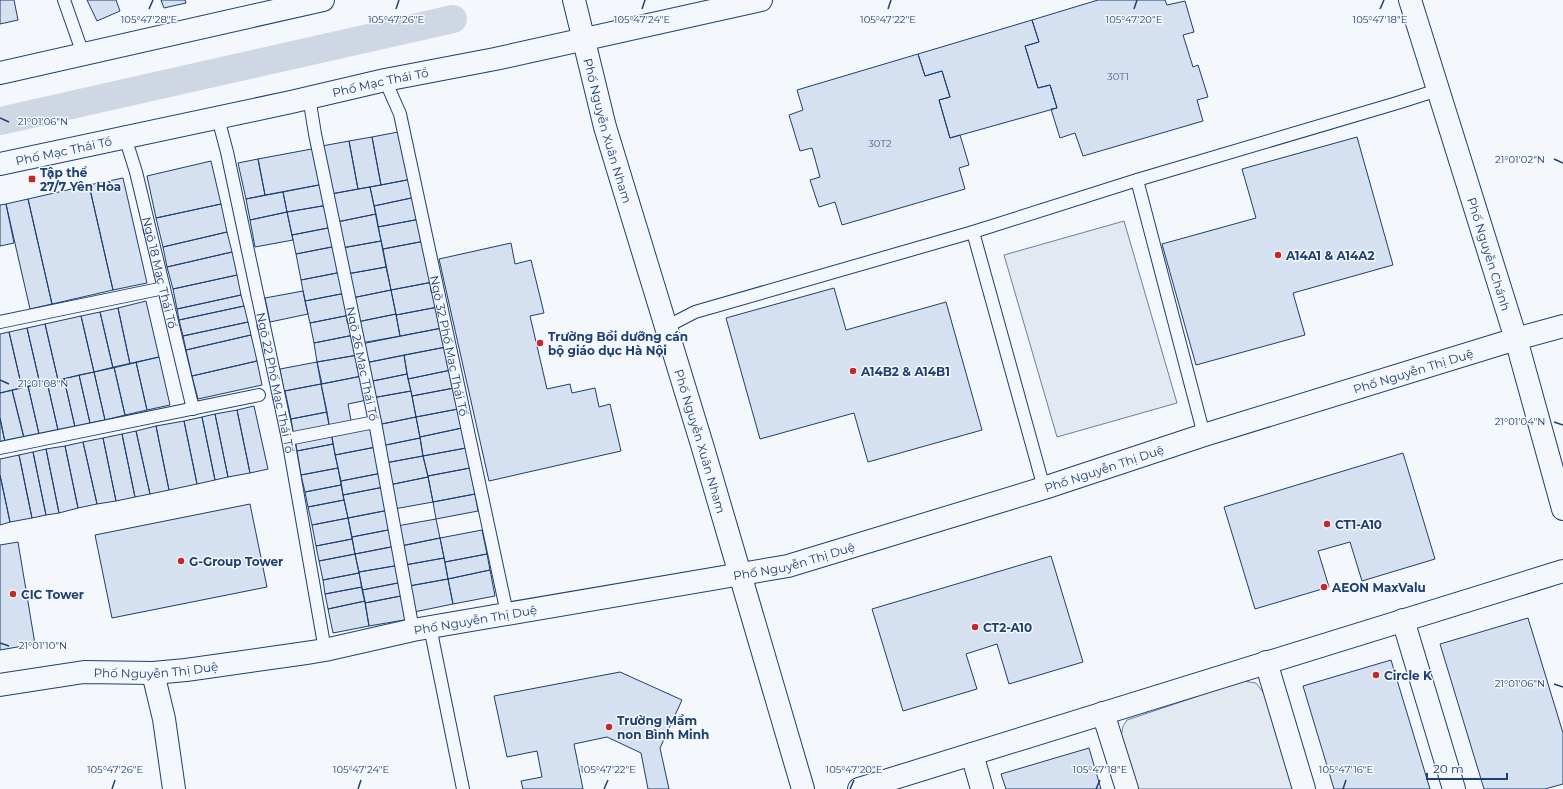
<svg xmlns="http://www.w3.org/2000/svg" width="1563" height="789" font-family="Montserrat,sans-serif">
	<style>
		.green { fill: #e3e9f0; stroke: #687fa3 }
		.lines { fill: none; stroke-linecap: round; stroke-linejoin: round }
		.canal { stroke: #cfd7e4; stroke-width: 28 }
		.building { fill: #d5e0f0; stroke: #1d3f73 }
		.lane-casing { stroke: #1d3f73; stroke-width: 14 }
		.street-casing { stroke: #1d3f73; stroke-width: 24 }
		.secondary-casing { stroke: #1d3f73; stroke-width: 24 }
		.lane { stroke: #f4f7fb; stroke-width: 12 }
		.street { stroke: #f4f7fb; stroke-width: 22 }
		.secondary { stroke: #f4f7fb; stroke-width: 22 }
		.ticks { fill: none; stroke: #1d3f73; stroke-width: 1.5 }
		.poi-dot { fill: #c62828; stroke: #f4f7fb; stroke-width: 1.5 }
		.labels { text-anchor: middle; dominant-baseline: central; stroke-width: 3; stroke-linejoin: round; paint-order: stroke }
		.number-label { font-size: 10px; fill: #4b6792 }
		.street-label { font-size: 12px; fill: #1d3f73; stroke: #f4f7fb }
		.poi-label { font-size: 12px; font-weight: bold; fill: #1d3f73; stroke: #f4f7fb; text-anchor: start }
		.ticks-label { font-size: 10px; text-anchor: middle; fill: #1d3f73; stroke: #f4f7fb; stroke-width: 3; stroke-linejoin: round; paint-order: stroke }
	</style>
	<rect width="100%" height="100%" fill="#f4f7fb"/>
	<path class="green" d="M 1124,221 L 1177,403 L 1057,437 L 1004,255 Z
		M 1243,681 L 1256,683 L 1266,696 L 1294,789 L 1137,789 L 1121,737 L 1123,726 L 1127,720 Z"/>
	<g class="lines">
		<path class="canal" d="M 0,121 L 453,19"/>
	</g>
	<path class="building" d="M 0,0 L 14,0 L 18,20 L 0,24 Z
		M 87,0 L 116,0 L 120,11 L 97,21 Z
		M 161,0 L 185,0 L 186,3 L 164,8 Z
		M 1098,0 L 1165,0 L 1167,5 L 1185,1 L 1194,32 L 1183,35 L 1193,67 L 1198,65 L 1208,97 L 1197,100 L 1203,121 L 1083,156 L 1075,133 L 1060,138 L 1051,109 L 1057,108 L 1050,85 L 1038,88 L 1025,46 L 1039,42 L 1032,20 Z
		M 1032,20 L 1039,42 L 1025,46 L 1038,88 L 1050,85 L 1057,108 L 950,138 L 939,100 L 950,97 L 942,71 L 925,76 L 918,54 Z
		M 918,54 L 925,76 L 942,71 L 950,97 L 939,100 L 950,138 L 960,135 L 969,165 L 959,168 L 965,189 L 842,225 L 835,202 L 819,207 L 810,180 L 820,177 L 812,148 L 800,151 L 789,115 L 803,110 L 797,90 Z
		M 403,131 L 412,179 L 381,185 L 372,137 Z
		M 372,137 L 381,185 L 358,189 L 349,141 Z
		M 1357,137 L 1393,265 L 1293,293 L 1305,335 L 1196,365 L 1162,244 L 1256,218 L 1242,169 Z
		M 349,141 L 358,189 L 331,194 L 322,146 Z
		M 317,148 L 324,184 L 265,195 L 258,159 Z
		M 258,159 L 265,195 L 246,199 L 238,163 Z
		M 211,161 L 221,204 L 156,218 L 147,176 Z
		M 123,178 L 147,283 L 113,290 L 89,185 Z
		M 412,179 L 416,197 L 374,206 L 370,187 Z
		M 324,184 L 328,205 L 287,212 L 283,192 Z
		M 89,185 L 113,290 L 52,304 L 28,199 Z
		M 370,187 L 376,214 L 337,222 L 331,194 Z
		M 283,192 L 287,212 L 250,220 L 246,199 Z
		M 416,197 L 420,219 L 378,227 L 374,206 Z
		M 28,199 L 52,304 L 30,309 L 6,204 Z
		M 6,204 L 14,243 L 0,246 L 0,205 Z
		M 221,204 L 227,232 L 163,247 L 156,218 Z
		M 328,205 L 333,227 L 292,235 L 287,212 Z
		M 287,212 L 293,240 L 255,247 L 250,220 Z
		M 376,214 L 381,241 L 342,248 L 337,222 Z
		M 420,219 L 425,241 L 383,249 L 378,227 Z
		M 333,227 L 337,246 L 296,254 L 292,235 Z
		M 227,232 L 232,252 L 167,267 L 163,247 Z
		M 381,241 L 386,267 L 347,274 L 342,248 Z
		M 425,241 L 433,282 L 391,290 L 383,249 Z
		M 511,243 L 515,264 L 531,260 L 544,313 L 530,316 L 547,389 L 570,384 L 572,393 L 595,388 L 599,407 L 610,404 L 621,451 L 489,481 L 439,259 Z
		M 337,246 L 342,272 L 301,280 L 296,254 Z
		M 232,252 L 237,275 L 173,289 L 167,267 Z
		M 386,267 L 391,290 L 352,298 L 347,274 Z
		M 342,272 L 346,293 L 305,301 L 301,280 Z
		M 237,275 L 241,295 L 177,309 L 173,289 Z
		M 433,282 L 438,307 L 396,315 L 391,290 Z
		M 834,288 L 846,330 L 946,302 L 982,430 L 868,462 L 854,413 L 760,439 L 726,318 Z
		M 391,290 L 396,314 L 357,322 L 352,298 Z
		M 303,291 L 308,314 L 270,322 L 265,298 Z
		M 346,293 L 350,315 L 310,323 L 305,301 Z
		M 241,295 L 244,306 L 179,320 L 177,309 Z
		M 146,301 L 159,357 L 130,364 L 118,308 Z
		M 244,306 L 248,322 L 183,336 L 179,320 Z
		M 438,307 L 442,328 L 400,336 L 396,315 Z
		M 118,308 L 130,364 L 113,368 L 100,312 Z
		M 100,312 L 113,368 L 94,372 L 81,316 Z
		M 396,314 L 400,336 L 361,343 L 357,322 Z
		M 350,315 L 354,335 L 314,343 L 310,323 Z
		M 81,316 L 94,372 L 58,380 L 45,324 Z
		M 248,322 L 251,335 L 186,350 L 183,336 Z
		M 45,324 L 58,380 L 40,384 L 27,328 Z
		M 27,328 L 40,384 L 22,388 L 9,332 Z
		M 442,328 L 446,347 L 365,363 L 361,344 Z
		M 9,332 L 22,388 L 0,393 L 0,334 Z
		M 251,335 L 257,361 L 192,376 L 186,350 Z
		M 354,335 L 358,355 L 317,362 L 314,343 Z
		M 446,347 L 451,370 L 408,379 L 404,355 Z
		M 358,355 L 362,376 L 322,384 L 317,362 Z
		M 404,355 L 407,374 L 368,382 L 365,363 Z
		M 159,357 L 170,405 L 147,410 L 136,362 Z
		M 257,361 L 262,385 L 198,399 L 192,376 Z
		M 136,362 L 147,410 L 125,415 L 114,367 Z
		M 317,362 L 321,384 L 284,391 L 280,369 Z
		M 114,367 L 125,415 L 105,420 L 94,372 Z
		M 451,370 L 454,388 L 412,396 L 408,379 Z
		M 94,372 L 105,420 L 90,423 L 79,375 Z
		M 407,374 L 411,391 L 372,398 L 368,382 Z
		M 79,375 L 90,423 L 75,427 L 64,379 Z
		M 362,376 L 367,400 L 348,404 L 352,426 L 330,430 L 321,384 Z
		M 64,379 L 75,427 L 58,430 L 47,382 Z
		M 47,382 L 58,430 L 39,434 L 28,386 Z
		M 321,384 L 327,412 L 291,419 L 285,391 Z
		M 28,386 L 39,434 L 24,438 L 12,390 Z
		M 454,388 L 458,409 L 416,417 L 412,396 Z
		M 12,390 L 24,438 L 5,442 L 0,418 L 0,393 Z
		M 411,391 L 416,417 L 377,425 L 372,398 Z
		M 254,406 L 268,469 L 250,473 L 237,410 Z
		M 458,409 L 462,428 L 420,437 L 416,417 Z
		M 237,410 L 250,473 L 228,477 L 215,414 Z
		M 327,412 L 330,430 L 294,437 L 291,419 Z
		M 215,414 L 228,477 L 215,480 L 202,417 Z
		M 202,417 L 215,480 L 197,484 L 184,421 Z
		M 416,417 L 420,438 L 381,446 L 377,425 Z
		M 0,418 L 5,442 L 0,443 Z
		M 184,421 L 197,484 L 169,490 L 156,426 Z
		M 372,422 L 376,447 L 335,455 L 331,431 Z
		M 156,426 L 169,490 L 150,494 L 136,431 Z
		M 462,428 L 466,448 L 423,456 L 420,437 Z
		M 136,431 L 150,494 L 135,497 L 122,434 Z
		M 331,432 L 333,444 L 297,451 L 295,439 Z
		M 122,434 L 135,497 L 116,501 L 103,438 Z
		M 103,438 L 116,501 L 97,504 L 83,442 Z
		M 420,438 L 423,456 L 385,463 L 381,446 Z
		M 83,442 L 97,504 L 78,508 L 65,446 Z
		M 333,444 L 338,468 L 301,475 L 297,451 Z
		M 65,446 L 78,508 L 59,513 L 46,449 Z
		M 376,447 L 382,473 L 341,481 L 335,455 Z
		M 466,448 L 470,468 L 428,476 L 423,456 Z
		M 46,449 L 59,513 L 46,515 L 33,452 Z
		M 33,452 L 46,515 L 32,518 L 19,455 Z
		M 1403,453 L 1435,559 L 1362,581 L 1350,542 L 1318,551 L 1329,587 L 1255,609 L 1224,507 Z
		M 19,455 L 32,518 L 10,522 L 0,475 L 0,459 Z
		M 423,456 L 428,477 L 389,485 L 385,463 Z
		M 338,468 L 341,485 L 305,492 L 301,475 Z
		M 470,468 L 475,494 L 433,502 L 428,476 Z
		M 382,473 L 384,487 L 343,495 L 341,481 Z
		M 0,475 L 10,522 L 0,525 Z
		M 428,477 L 433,502 L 394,509 L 389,485 Z
		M 341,485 L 344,500 L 308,507 L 305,492 Z
		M 384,487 L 389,510 L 348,518 L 343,495 Z
		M 475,494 L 478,511 L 436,519 L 433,502 Z
		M 344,500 L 348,518 L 312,525 L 308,507 Z
		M 250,504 L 267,587 L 112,618 L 95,535 Z
		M 389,510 L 393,529 L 352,537 L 348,518 Z
		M 348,518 L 352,539 L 316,546 L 312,525 Z
		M 436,519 L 440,538 L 401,546 L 397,526 Z
		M 393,529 L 396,546 L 355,554 L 352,537 Z
		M 482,530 L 487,554 L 445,562 L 440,538 Z
		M 440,538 L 444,558 L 405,565 L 401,546 Z
		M 352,539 L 355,554 L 319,561 L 316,546 Z
		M 18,542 L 35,644 L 0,650 L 0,545 Z
		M 396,546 L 400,565 L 359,572 L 355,554 Z
		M 355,554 L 359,573 L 323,580 L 319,561 Z
		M 487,554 L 490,570 L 448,579 L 445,562 Z
		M 1051,556 L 1083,662 L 1009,684 L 997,644 L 966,654 L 977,689 L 903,711 L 872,609 Z
		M 444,558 L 448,579 L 409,586 L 405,565 Z
		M 400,565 L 403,582 L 362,590 L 359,572 Z
		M 490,570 L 495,596 L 453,604 L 448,579 Z
		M 359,573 L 362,587 L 325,594 L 323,580 Z
		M 448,579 L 453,604 L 414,612 L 409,586 Z
		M 403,582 L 406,595 L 365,603 L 362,590 Z
		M 362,587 L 365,601 L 328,609 L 325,594 Z
		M 406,595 L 410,619 L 369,626 L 365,603 Z
		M 365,601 L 369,626 L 333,633 L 328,609 Z
		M 1528,618 L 1563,733 L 1563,784 L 1545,789 L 1484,789 L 1440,644 Z
		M 1391,660 L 1430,789 L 1334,789 L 1303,686 Z
		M 620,672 L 682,700 L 660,748 L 669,789 L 648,789 L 641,753 L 607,737 L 574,744 L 583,789 L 523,789 L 521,781 L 542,777 L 537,751 L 507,757 L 494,696 Z
		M 1089,748 L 1101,789 L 1006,789 L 1001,774 Z"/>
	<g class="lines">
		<defs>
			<g id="lane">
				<path d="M 64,0 L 83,54"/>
				<path id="s1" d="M 385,80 L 400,114 L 505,604 L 504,614"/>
				<path id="s2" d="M 309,97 L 315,134 L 375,422 L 413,630"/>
				<path id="s3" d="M 218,118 L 227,152 L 288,439 L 325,650"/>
				<path id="s4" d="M 125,137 L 136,172 L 193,409"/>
				<path d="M 1137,180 L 1204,435"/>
				<path d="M 0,322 L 164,288"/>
				<path d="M 666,327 L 695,312 L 973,232"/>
				<path d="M 288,439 L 375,422"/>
				<path d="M 0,448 L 259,395"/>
				<path d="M 1044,488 L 973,232 L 1137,180 L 1397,103 L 1438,90"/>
				<path d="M 430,627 L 463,789"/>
			</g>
			<g id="street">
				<path id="s5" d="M 574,0 L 605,127 L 703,448 L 803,789"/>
				<path d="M 1403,620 L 1454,789"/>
				<path d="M 1266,662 L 1304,789"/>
				<path d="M 153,673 L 164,719 L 174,789"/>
				<path id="s6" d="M 0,685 L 84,672 L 153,673 L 186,670 L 306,653 L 325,650 L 413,630 L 788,566 L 1044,488 L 1204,435 L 1516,339 L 1563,326"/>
				<path d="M 1103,713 L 1127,789"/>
				<path d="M 972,754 L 982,789"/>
				<path d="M 859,789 L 1563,571"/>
			</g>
			<g id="secondary">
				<path id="s7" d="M 1410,0 L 1516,339 L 1563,509"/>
				<path d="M 0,73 L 323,0"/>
				<path id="s8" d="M 0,164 L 291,102 L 385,80 L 495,59 L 761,0"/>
			</g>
		</defs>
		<use href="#lane" class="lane-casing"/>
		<use href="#street" class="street-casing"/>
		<use href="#secondary" class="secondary-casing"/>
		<use href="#lane" class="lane"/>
		<use href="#street" class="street"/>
		<use href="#secondary" class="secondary"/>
	</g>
	<path class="ticks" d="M 149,9 L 153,0M 396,9 L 399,0M 642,9 L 645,0M 888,9 L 891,0M 1134,9 L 1137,0M 1380,9 L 1384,0M 0,118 L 9,122M 1554,159 L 1563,163M 0,380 L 9,384M 1554,422 L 1563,425M 0,643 L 9,646M 1554,684 L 1563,687M 112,789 L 115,780M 358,789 L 361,780M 604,789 L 608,780M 850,789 L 854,780M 1096,789 L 1100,780M 1343,789 L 1346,780"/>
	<g class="poi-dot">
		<rect x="28" y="175" width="8" height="8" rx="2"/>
		<circle cx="1278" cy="255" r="4"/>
		<circle cx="540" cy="343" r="4"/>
		<circle cx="853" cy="371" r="4"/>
		<circle cx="1327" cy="524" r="4"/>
		<circle cx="181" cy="561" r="4"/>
		<circle cx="1324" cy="587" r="4"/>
		<circle cx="13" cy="594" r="4"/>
		<circle cx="975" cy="627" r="4"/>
		<circle cx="1376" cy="675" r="4"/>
		<circle cx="609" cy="727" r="4"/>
	</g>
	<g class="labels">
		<g class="number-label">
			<text x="1118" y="76">30T1</text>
			<text x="880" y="143">30T2</text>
		</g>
		<g class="street-label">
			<text stroke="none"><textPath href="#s8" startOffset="389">Phố Mạc Thái Tổ</textPath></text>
			<text stroke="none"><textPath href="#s5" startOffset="135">Phố Nguyễn Xuân Nham</textPath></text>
			<text stroke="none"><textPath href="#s8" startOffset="65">Phố Mạc Thái Tổ</textPath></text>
			<text stroke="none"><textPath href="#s7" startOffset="266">Phố Nguyễn Chánh</textPath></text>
			<text stroke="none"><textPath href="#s4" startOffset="140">Ngõ 18 Mạc Thái Tổ</textPath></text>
			<text stroke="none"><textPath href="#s1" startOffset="274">Ngõ 32 Phố Mạc Thái Tổ</textPath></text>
			<text stroke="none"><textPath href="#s2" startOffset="272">Ngõ 26 Mạc Thái Tổ</textPath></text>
			<text stroke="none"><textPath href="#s6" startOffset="1453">Phố Nguyễn Thị Duệ</textPath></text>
			<text stroke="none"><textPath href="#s3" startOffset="271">Ngõ 22 Phố Mạc Thái Tổ</textPath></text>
			<text stroke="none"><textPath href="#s5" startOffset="459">Phố Nguyễn Xuân Nham</textPath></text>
			<text stroke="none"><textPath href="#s6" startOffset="1129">Phố Nguyễn Thị Duệ</textPath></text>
			<text stroke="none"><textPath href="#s6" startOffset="805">Phố Nguyễn Thị Duệ</textPath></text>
			<text stroke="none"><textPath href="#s6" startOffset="481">Phố Nguyễn Thị Duệ</textPath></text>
			<text stroke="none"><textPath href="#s6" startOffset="157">Phố Nguyễn Thị Duệ</textPath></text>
		</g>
		<g class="poi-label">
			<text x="40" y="172">Tập thể<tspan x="40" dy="14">27/7 Yên Hòa</tspan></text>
			<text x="1286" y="255">A14A1 &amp; A14A2</text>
			<text x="548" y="336">Trường Bồi dưỡng cán<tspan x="548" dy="14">bộ giáo dục Hà Nội</tspan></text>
			<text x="861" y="371">A14B2 &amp; A14B1</text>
			<text x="1335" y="524">CT1-A10</text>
			<text x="189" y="561">G-Group Tower</text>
			<text x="1332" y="587">AEON MaxValu</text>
			<text x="21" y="594">CIC Tower</text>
			<text x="983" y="627">CT2-A10</text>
			<text x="1384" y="675">Circle K</text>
			<text x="617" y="720">Trường Mầm<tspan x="617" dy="14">non Bình Minh</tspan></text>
		</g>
	</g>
	<g class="ticks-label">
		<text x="149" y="23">105°47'28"E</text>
		<text x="396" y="23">105°47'26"E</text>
		<text x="642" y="23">105°47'24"E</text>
		<text x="888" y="23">105°47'22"E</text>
		<text x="1134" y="23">105°47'20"E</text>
		<text x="1380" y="23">105°47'18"E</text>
		<text x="43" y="125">21°01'06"N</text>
		<text x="1520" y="163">21°01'02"N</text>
		<text x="43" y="387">21°01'08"N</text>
		<text x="1520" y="425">21°01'04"N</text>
		<text x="43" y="649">21°01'10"N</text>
		<text x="1520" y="687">21°01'06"N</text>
		<text x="115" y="773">105°47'26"E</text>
		<text x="361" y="773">105°47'24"E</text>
		<text x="608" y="773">105°47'22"E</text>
		<text x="854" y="773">105°47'20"E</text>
		<text x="1100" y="773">105°47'18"E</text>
		<text x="1346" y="773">105°47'16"E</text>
	</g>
	<path d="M1427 773v6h80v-6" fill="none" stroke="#1d3f73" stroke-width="2"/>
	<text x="1433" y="773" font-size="12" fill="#1d3f73" stroke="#f4f7fb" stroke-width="3" paint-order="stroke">20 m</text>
</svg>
